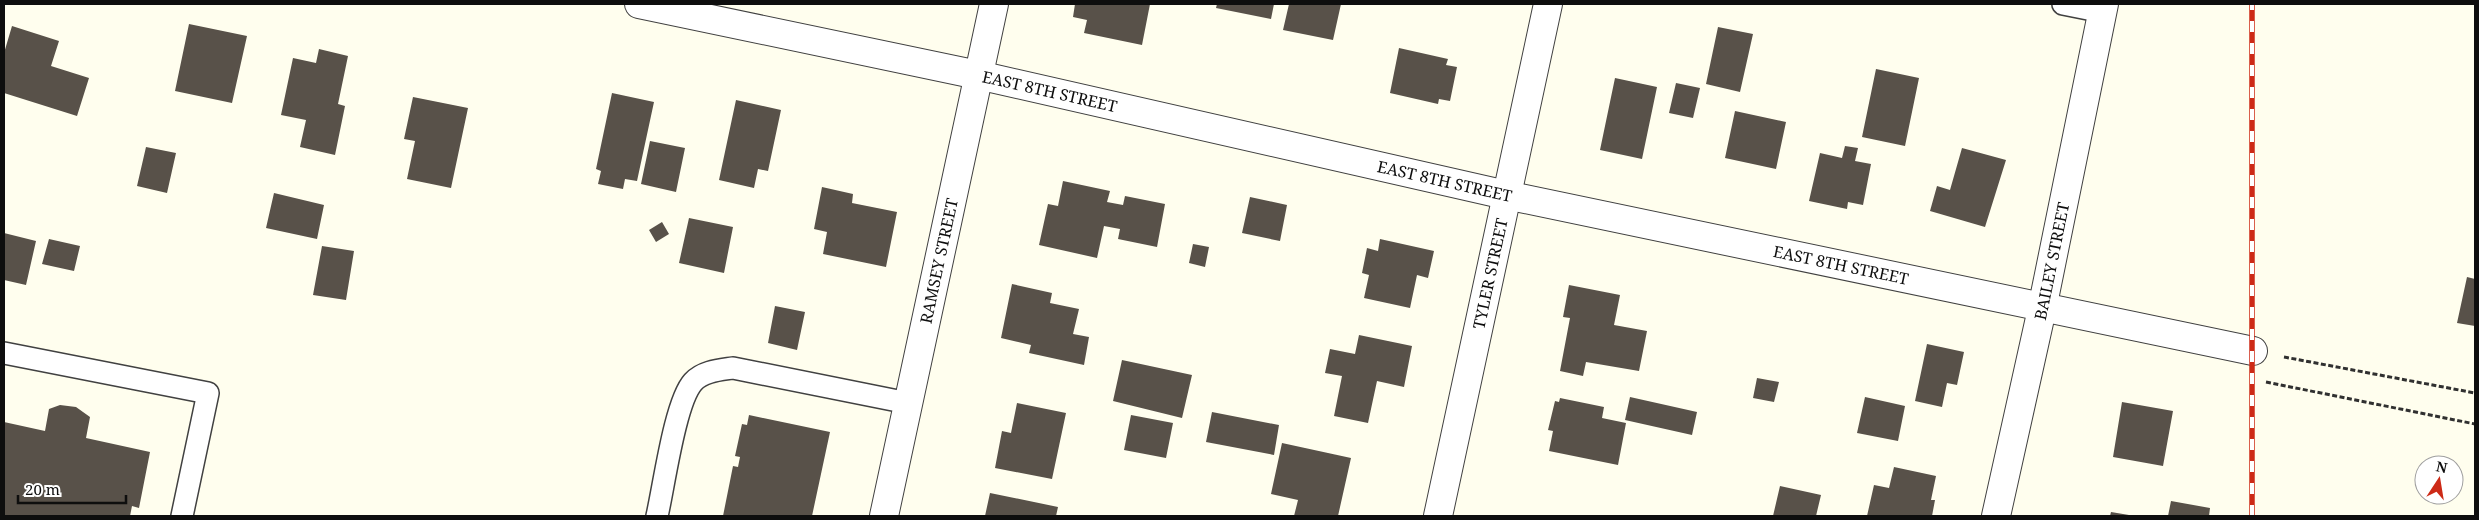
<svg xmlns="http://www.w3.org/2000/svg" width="2479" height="520" font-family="'Noto Serif',serif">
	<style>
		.building { fill: #585149 }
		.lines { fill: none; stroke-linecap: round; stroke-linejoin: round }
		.service-casing { stroke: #414141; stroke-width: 24 }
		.minor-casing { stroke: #414141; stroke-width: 30 }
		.path { stroke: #303030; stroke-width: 3; stroke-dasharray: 5 2.5; stroke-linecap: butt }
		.service { stroke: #fff; stroke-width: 21 }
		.minor { stroke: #fff; stroke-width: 28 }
		.rail-casing { stroke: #cd2a16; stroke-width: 5.5 }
		.rail { stroke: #fff; stroke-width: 4; stroke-dasharray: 11; stroke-linecap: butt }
		.labels { text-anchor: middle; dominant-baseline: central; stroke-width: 5; stroke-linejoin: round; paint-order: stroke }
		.street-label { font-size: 16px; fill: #0e0e0e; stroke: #fff }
	</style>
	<rect width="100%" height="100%" fill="#fffeee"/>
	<path class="building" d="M 1075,4 L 1150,4 L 1142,45 L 1084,33 L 1087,20 L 1073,17 Z
		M 1217,4 L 1274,4 L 1271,19 L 1216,8 Z
		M 1289,4 L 1341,4 L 1333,40 L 1283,30 Z
		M 189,24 L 247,36 L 232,103 L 175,91 Z
		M 12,26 L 59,41 L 51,66 L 89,78 L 77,116 L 4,93 L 4,53 Z
		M 1718,27 L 1753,34 L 1740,92 L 1706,84 Z
		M 1399,48 L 1448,59 L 1446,65 L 1457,67 L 1450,101 L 1439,99 L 1438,104 L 1390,93 Z
		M 319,49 L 348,56 L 338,104 L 345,106 L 335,155 L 300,147 L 306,120 L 281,115 L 293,58 L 316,63 Z
		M 1876,69 L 1919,78 L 1905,146 L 1862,137 Z
		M 1615,78 L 1657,87 L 1642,159 L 1600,150 Z
		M 1676,83 L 1700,88 L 1693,118 L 1669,113 Z
		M 612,93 L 654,102 L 637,181 L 625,179 L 623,189 L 598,184 L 601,171 L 596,169 Z
		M 413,97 L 468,108 L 451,188 L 407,179 L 415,141 L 404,139 Z
		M 736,100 L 781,110 L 768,171 L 758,169 L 754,188 L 719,180 Z
		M 1735,111 L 1786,122 L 1776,169 L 1725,158 Z
		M 650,141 L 685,148 L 676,192 L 641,184 Z
		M 1845,146 L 1858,148 L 1855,161 L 1871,164 L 1863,205 L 1848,202 L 1847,209 L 1809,201 L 1820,153 L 1842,158 Z
		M 146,147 L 176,153 L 167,193 L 137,186 Z
		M 1962,148 L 2006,160 L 1985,227 L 1930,211 L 1937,186 L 1950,190 Z
		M 1063,181 L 1110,191 L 1107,202 L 1123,205 L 1125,196 L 1165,204 L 1157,247 L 1118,239 L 1120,229 L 1104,226 L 1097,258 L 1039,245 L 1048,204 L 1058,206 Z
		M 822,187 L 853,194 L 852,203 L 897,212 L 886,267 L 823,254 L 827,232 L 814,229 Z
		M 274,193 L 324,205 L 317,239 L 266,228 Z
		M 1250,197 L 1287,205 L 1280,241 L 1242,233 Z
		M 689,218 L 733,227 L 724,273 L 679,263 Z
		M 662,222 L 669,234 L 656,242 L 649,230 Z
		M 4,233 L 36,241 L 26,285 L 4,280 Z
		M 49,239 L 80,246 L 74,271 L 42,264 Z
		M 1380,239 L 1434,251 L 1428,278 L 1417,275 L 1410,308 L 1364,298 L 1369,275 L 1362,273 L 1367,248 L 1378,251 Z
		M 1193,244 L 1209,247 L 1205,267 L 1189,263 Z
		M 322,246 L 354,251 L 346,300 L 313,295 Z
		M 2467,277 L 2475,279 L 2475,326 L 2457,323 Z
		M 1012,284 L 1052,293 L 1050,303 L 1079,309 L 1073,334 L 1089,337 L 1084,365 L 1029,353 L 1031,345 L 1001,338 Z
		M 1569,285 L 1620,295 L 1614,325 L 1647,331 L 1639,371 L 1586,362 L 1583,376 L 1560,371 L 1570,318 L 1563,317 Z
		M 775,306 L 805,312 L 797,350 L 768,343 Z
		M 1359,335 L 1412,346 L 1404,387 L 1377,381 L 1368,423 L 1334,416 L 1342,376 L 1325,373 L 1330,349 L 1355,354 Z
		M 1927,344 L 1964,352 L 1957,385 L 1947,383 L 1942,407 L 1915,401 Z
		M 1122,360 L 1192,375 L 1182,418 L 1113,401 Z
		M 1757,378 L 1779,382 L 1774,402 L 1753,398 Z
		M 1630,397 L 1697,412 L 1692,435 L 1625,420 Z
		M 1865,397 L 1905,406 L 1898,441 L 1857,433 Z
		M 1560,398 L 1604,407 L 1602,418 L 1626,423 L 1618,465 L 1549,451 L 1553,431 L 1548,430 L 1555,401 L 1559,402 Z
		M 2122,402 L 2173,411 L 2163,466 L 2113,457 Z
		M 1017,403 L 1066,413 L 1052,479 L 995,468 L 1002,431 L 1011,433 Z
		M 60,405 L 76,407 L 90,417 L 86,438 L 150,452 L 139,508 L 132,506 L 130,516 L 4,516 L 4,422 L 45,431 L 49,409 Z
		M 1212,412 L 1279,425 L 1274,455 L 1206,442 Z
		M 749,415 L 830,432 L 812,516 L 723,516 L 733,466 L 738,467 L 740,457 L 735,456 L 742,424 L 747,425 Z
		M 1131,415 L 1173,423 L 1166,458 L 1124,450 Z
		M 1282,443 L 1351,458 L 1338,516 L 1294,516 L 1298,500 L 1271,494 Z
		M 1894,467 L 1936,476 L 1931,500 L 1935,500 L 1932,516 L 1867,516 L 1874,485 L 1889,488 Z
		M 1780,486 L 1821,495 L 1816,516 L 1773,516 Z
		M 990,493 L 1058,507 L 1056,516 L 985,516 Z
		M 2171,501 L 2210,508 L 2209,516 L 2168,516 Z
		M 2111,512 L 2129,515 L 2129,516 L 2110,516 Z"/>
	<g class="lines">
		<defs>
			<path id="service" d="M 2063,4 L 2103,12
				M 4,353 L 208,393 L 182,516
				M 657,516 C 664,486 675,402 693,382 C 703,371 720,370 733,368 L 908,403"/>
			<g id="minor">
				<path id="s1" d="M 639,4 L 978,75 L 1506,195 L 2253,351"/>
				<path id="s2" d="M 884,516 L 994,4"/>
				<path id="s3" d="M 1438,516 L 1548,4"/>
				<path id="s4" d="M 1996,516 L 2042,309 L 2104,4"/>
			</g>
		</defs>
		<use href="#service" class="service-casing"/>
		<use href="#minor" class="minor-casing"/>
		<path class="path" d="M 2284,357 L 2475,393
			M 2266,382 L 2475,424"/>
		<use href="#service" class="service"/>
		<use href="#minor" class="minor"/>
		<defs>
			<path id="rail" d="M 2252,516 L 2252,4"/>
		</defs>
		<use href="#rail" class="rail-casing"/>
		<use href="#rail" class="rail"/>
	</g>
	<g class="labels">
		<g class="street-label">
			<text stroke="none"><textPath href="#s1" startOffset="420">EAST 8TH STREET</textPath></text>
			<text stroke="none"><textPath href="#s1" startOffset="825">EAST 8TH STREET</textPath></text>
			<text stroke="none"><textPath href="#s2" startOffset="261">RAMSEY STREET</textPath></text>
			<text stroke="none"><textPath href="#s4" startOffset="261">BAILEY STREET</textPath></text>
			<text stroke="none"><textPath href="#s1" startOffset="1230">EAST 8TH STREET</textPath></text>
			<text stroke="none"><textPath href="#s3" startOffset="248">TYLER STREET</textPath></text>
		</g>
	</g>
	<rect width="2479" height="520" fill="none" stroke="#0e0e0e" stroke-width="10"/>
	<g transform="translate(2439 480) rotate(12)"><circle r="24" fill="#ffffff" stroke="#9f9f9f"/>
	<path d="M0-4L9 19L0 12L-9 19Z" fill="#cd2a16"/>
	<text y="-8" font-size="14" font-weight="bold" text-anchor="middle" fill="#0e0e0e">N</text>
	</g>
	<path d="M18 495v8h108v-8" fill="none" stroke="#0e0e0e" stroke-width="2.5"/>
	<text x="25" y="495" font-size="15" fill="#0e0e0e" stroke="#ffffff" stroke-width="4" paint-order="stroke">20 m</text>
</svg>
